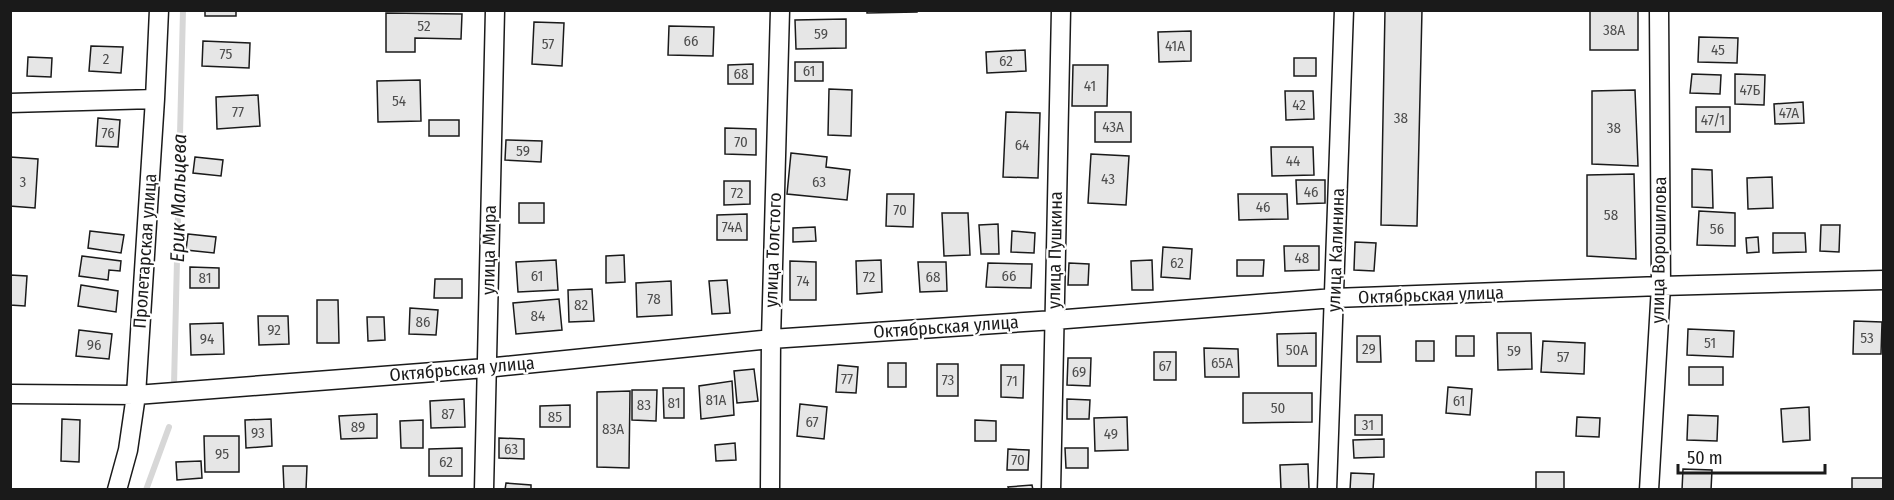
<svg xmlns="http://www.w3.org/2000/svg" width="1894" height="500" font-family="'Fira Sans Condensed',sans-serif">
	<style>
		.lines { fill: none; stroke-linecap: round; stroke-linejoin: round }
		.stream { stroke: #d7d7d7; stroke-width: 6 }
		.building { fill: #e6e6e6; stroke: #1a1a1a; stroke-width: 1.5 }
		.street-casing { stroke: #1a1a1a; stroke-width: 21 }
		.street { stroke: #fff; stroke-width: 18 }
		.labels { text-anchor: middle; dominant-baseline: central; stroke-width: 4.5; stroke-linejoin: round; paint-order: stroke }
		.number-label { font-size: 15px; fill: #4d4d4d }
		.street-label { font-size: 18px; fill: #1a1a1a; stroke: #fff }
		.water-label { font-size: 20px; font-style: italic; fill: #1a1a1a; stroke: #fff }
	</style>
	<rect width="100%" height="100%" fill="#fff"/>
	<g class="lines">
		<path class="stream" d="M 174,385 L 183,10
			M 146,490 L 169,427"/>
	</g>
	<path class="building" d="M 205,10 L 236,10 L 236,16 L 205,16 Z
		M 867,10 L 917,10 L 917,12 L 867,13 Z
		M 1385,10 L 1422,10 L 1417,226 L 1381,225 Z
		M 1590,10 L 1638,10 L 1638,50 L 1590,50 Z
		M 386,13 L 462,14 L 461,39 L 415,38 L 415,52 L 386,52 Z
		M 846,19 L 846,48 L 796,49 L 795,20 Z
		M 534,22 L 564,23 L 562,66 L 532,64 Z
		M 669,26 L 714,27 L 713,56 L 668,55 Z
		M 1191,31 L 1191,61 L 1159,62 L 1158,32 Z
		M 1699,37 L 1738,38 L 1737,63 L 1698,62 Z
		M 203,41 L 250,43 L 249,68 L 202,66 Z
		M 91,46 L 123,47 L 121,73 L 89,71 Z
		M 1025,50 L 1026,71 L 987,73 L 986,52 Z
		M 28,57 L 52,58 L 51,77 L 27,76 Z
		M 1294,58 L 1316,58 L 1316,76 L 1294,76 Z
		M 795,62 L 823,62 L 823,81 L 795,81 Z
		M 753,64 L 753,84 L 728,84 L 728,65 Z
		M 1073,65 L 1108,65 L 1107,106 L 1072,106 Z
		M 1692,74 L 1721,75 L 1720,94 L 1690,93 Z
		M 1735,74 L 1765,75 L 1764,105 L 1735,104 Z
		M 420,80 L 421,121 L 378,122 L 377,81 Z
		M 829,89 L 852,90 L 851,136 L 828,135 Z
		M 1635,90 L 1638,166 L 1592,164 L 1592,91 Z
		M 1285,91 L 1313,91 L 1314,119 L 1286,120 Z
		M 258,95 L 260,126 L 217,129 L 216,97 Z
		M 1803,102 L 1804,123 L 1775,124 L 1774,104 Z
		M 1696,107 L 1730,107 L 1730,132 L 1696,132 Z
		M 1006,112 L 1040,113 L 1038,178 L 1003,177 Z
		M 1095,112 L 1131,112 L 1131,142 L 1095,142 Z
		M 98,118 L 120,120 L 118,147 L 96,146 Z
		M 429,120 L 459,120 L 459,136 L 429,136 Z
		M 725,128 L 756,129 L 756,155 L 725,154 Z
		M 506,140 L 542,141 L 541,162 L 505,160 Z
		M 1271,147 L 1313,147 L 1314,175 L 1272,176 Z
		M 791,153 L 827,157 L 826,167 L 850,170 L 847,200 L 787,194 Z
		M 1091,154 L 1129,156 L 1126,205 L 1088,203 Z
		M 10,157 L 38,159 L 35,208 L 10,206 Z
		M 195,157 L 223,160 L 221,176 L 193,173 Z
		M 1692,169 L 1712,170 L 1713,208 L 1692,207 Z
		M 1634,174 L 1636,259 L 1587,256 L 1587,175 Z
		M 1772,177 L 1773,208 L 1748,209 L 1747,178 Z
		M 1296,180 L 1325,180 L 1325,203 L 1297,204 Z
		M 724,181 L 750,181 L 750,204 L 724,205 Z
		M 887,194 L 914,194 L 913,227 L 886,226 Z
		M 1238,194 L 1287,194 L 1288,219 L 1239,220 Z
		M 519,203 L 544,203 L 544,223 L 519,223 Z
		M 1699,211 L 1735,213 L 1735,246 L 1697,245 Z
		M 942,213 L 968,213 L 970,255 L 944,256 Z
		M 747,214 L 747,240 L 717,240 L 717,215 Z
		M 998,224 L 999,254 L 981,254 L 979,225 Z
		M 1821,225 L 1840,225 L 1839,252 L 1820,251 Z
		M 815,227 L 816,241 L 793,242 L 793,228 Z
		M 90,231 L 124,235 L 121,253 L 88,248 Z
		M 1012,231 L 1035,233 L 1034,253 L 1011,252 Z
		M 1773,233 L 1805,233 L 1806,252 L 1773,253 Z
		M 188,234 L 216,237 L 214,253 L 186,250 Z
		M 1758,237 L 1759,252 L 1747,253 L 1746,238 Z
		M 1355,242 L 1376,243 L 1374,271 L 1354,270 Z
		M 1284,246 L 1319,246 L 1319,270 L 1285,271 Z
		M 1163,247 L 1192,249 L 1190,279 L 1161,277 Z
		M 624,255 L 625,282 L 606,283 L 606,256 Z
		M 82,256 L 121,261 L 120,271 L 109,270 L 108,280 L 79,276 Z
		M 556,260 L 558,290 L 518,292 L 516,262 Z
		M 881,260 L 882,292 L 857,294 L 856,261 Z
		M 1152,260 L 1153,290 L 1132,290 L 1131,261 Z
		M 1237,260 L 1264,260 L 1263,276 L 1237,276 Z
		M 790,261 L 816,262 L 816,300 L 790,300 Z
		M 918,262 L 946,262 L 947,291 L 920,292 Z
		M 988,263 L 1032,264 L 1031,288 L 986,287 Z
		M 1069,263 L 1089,264 L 1088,285 L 1068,285 Z
		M 190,267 L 219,268 L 219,288 L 190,288 Z
		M 10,275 L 27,276 L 25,306 L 10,305 Z
		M 435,279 L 462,279 L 462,298 L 434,298 Z
		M 727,280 L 730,313 L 712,314 L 709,281 Z
		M 671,281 L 672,315 L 637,317 L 636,283 Z
		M 81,285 L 118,291 L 116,312 L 78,306 Z
		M 592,289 L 594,321 L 569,322 L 568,290 Z
		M 559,299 L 562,330 L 516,334 L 513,303 Z
		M 317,300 L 338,300 L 339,343 L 317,343 Z
		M 410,308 L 438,310 L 436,335 L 409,334 Z
		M 258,316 L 288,316 L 289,344 L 259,345 Z
		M 367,317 L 384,317 L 385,340 L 368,341 Z
		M 1854,321 L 1882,322 L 1881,354 L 1853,354 Z
		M 223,323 L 224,354 L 191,355 L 190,324 Z
		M 1688,329 L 1734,331 L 1733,357 L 1687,355 Z
		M 79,330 L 112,334 L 109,359 L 76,356 Z
		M 1316,333 L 1316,366 L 1278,366 L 1277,334 Z
		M 1497,333 L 1531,333 L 1532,369 L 1498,370 Z
		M 1357,336 L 1380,336 L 1381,362 L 1357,362 Z
		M 1456,336 L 1474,336 L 1474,356 L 1456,356 Z
		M 1416,341 L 1434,341 L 1434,361 L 1416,361 Z
		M 1543,341 L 1585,343 L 1584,374 L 1541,372 Z
		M 1204,348 L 1238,349 L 1239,377 L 1205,377 Z
		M 1154,352 L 1176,352 L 1176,380 L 1154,380 Z
		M 1068,358 L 1091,358 L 1090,386 L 1067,385 Z
		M 888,363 L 906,363 L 906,387 L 888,387 Z
		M 937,364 L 958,364 L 958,396 L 937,396 Z
		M 838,365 L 858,367 L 856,393 L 836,392 Z
		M 1001,365 L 1024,365 L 1023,398 L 1001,397 Z
		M 1689,367 L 1723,367 L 1723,385 L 1689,385 Z
		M 754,369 L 758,401 L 737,403 L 734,371 Z
		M 732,381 L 734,415 L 701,419 L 699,386 Z
		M 1448,387 L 1472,389 L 1470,415 L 1446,413 Z
		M 663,388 L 684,388 L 684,418 L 664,418 Z
		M 632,390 L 657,390 L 656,421 L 632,420 Z
		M 630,391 L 629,468 L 597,467 L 597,392 Z
		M 1243,393 L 1312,393 L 1312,422 L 1243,423 Z
		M 464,399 L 465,427 L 431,428 L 430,401 Z
		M 1067,399 L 1090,400 L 1089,419 L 1067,419 Z
		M 800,404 L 827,407 L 824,439 L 797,436 Z
		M 570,405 L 570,427 L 540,427 L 540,406 Z
		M 1809,407 L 1810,440 L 1783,442 L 1781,409 Z
		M 377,414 L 377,438 L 341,439 L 339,416 Z
		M 1355,415 L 1382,415 L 1382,435 L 1355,435 Z
		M 1688,415 L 1718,416 L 1717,441 L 1687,440 Z
		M 1127,417 L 1128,450 L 1095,451 L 1094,418 Z
		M 1577,417 L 1600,418 L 1599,437 L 1576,436 Z
		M 62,419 L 80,420 L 79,462 L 61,461 Z
		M 271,419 L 272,446 L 246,448 L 245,420 Z
		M 423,420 L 423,448 L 401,448 L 400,421 Z
		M 975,420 L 996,421 L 996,441 L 975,441 Z
		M 204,436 L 239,436 L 239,472 L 205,472 Z
		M 499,438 L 524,439 L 524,459 L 499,458 Z
		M 1384,439 L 1384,457 L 1354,458 L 1353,440 Z
		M 735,443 L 736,460 L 716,461 L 715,445 Z
		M 462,448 L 462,476 L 429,476 L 429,449 Z
		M 1065,448 L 1088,448 L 1088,468 L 1066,468 Z
		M 1008,449 L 1029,450 L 1028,470 L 1007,470 Z
		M 201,461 L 202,478 L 177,480 L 176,462 Z
		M 1308,464 L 1309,489 L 1281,490 L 1280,465 Z
		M 283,466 L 307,466 L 306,490 L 284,490 Z
		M 1683,469 L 1712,470 L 1711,490 L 1682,490 Z
		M 1536,472 L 1564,472 L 1564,490 L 1536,490 Z
		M 1351,473 L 1374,474 L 1373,490 L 1350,490 Z
		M 1852,478 L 1884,478 L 1884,490 L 1852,490 Z
		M 506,483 L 531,485 L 531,490 L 505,490 Z
		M 1032,485 L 1033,490 L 1009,490 L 1008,487 Z"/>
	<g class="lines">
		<defs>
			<path id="street" d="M 10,103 L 155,99
				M 10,394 L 136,395 L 486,368 L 771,339 L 1054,320 L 1334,298 L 1661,286 L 1884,280
				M 117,490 L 128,450 L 136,395 L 155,99 L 159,10
				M 484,490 L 495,10
				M 770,490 L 771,339 L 780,10
				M 1051,490 L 1061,10
				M 1327,490 L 1344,10
				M 1649,490 L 1661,286 L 1659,10"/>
		</defs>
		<use href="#street" class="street-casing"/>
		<use href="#street" class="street"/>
	</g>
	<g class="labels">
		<g class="number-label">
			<text x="424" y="26">52</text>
			<text x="1614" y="30">38А</text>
			<text x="821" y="34">59</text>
			<text x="691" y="41">66</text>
			<text x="548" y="44">57</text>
			<text x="1175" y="46">41А</text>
			<text x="1718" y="50">45</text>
			<text x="226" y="54">75</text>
			<text x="106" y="59">2</text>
			<text x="1006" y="61">62</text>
			<text x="809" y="71">61</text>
			<text x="741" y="74">68</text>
			<text x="1090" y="86">41</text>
			<text x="1750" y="90">47Б</text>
			<text x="399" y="101">54</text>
			<text x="1299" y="105">42</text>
			<text x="238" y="112">77</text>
			<text x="1789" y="113">47А</text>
			<text x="1401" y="118">38</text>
			<text x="1713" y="120">47/1</text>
			<text x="1113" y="127">43А</text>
			<text x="1614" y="128">38</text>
			<text x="108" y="133">76</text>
			<text x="741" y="142">70</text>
			<text x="1022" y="145">64</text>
			<text x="523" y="151">59</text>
			<text x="1293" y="161">44</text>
			<text x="1108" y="179">43</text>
			<text x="23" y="182">3</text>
			<text x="819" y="182">63</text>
			<text x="1311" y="192">46</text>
			<text x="737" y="193">72</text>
			<text x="1263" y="207">46</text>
			<text x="900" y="210">70</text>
			<text x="1611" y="215">58</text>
			<text x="732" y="227">74А</text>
			<text x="1717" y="229">56</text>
			<text x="1302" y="258">48</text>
			<text x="1177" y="263">62</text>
			<text x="537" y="276">61</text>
			<text x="1009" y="276">66</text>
			<text x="869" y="277">72</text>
			<text x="933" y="277">68</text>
			<text x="205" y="278">81</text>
			<text x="803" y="281">74</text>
			<text x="654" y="299">78</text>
			<text x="581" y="305">82</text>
			<text x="538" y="316">84</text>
			<text x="423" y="322">86</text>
			<text x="274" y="330">92</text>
			<text x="1867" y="338">53</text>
			<text x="207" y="339">94</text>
			<text x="1710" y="343">51</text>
			<text x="94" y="345">96</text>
			<text x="1369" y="349">29</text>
			<text x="1297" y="350">50А</text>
			<text x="1514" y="351">59</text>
			<text x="1563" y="357">57</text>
			<text x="1222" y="363">65А</text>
			<text x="1165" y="366">67</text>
			<text x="1079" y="372">69</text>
			<text x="847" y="379">77</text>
			<text x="948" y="380">73</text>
			<text x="1012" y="381">71</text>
			<text x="716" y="400">81А</text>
			<text x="1459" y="401">61</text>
			<text x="674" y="403">81</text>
			<text x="644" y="405">83</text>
			<text x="1278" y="408">50</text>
			<text x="448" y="414">87</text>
			<text x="555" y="417">85</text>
			<text x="812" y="422">67</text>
			<text x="1368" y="425">31</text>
			<text x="358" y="427">89</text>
			<text x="613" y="429">83А</text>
			<text x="258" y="433">93</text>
			<text x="1111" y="434">49</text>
			<text x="511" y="449">63</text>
			<text x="222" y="454">95</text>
			<text x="1018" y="460">70</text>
			<text x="446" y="462">62</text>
		</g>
		<g class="street-label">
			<text transform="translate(489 250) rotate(-89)">улица Мира</text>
			<text transform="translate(773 250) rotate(-88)">улица Толстого</text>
			<text transform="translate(1055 250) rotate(-89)">улица Пушкина</text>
			<text transform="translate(1336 250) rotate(-88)">улица Калинина</text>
			<text transform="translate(1659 250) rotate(-89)">улица Ворошилова</text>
			<text transform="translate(145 251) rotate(-86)">Пролетарская улица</text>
			<text transform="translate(1431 295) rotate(-2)">Октябрьская улица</text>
			<text transform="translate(946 327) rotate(-4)">Октябрьская улица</text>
			<text transform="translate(462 369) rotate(-5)">Октябрьская улица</text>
		</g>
		<g class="water-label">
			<text transform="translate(178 198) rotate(-89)">Ерик Мальцева</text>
		</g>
	</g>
	<rect width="1894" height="500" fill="none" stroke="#1a1a1a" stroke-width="24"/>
	<path d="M1678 464v9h147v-9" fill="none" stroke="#1a1a1a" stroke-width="3"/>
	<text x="1687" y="464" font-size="18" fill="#1a1a1a" stroke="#ffffff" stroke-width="4.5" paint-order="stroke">50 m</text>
</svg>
